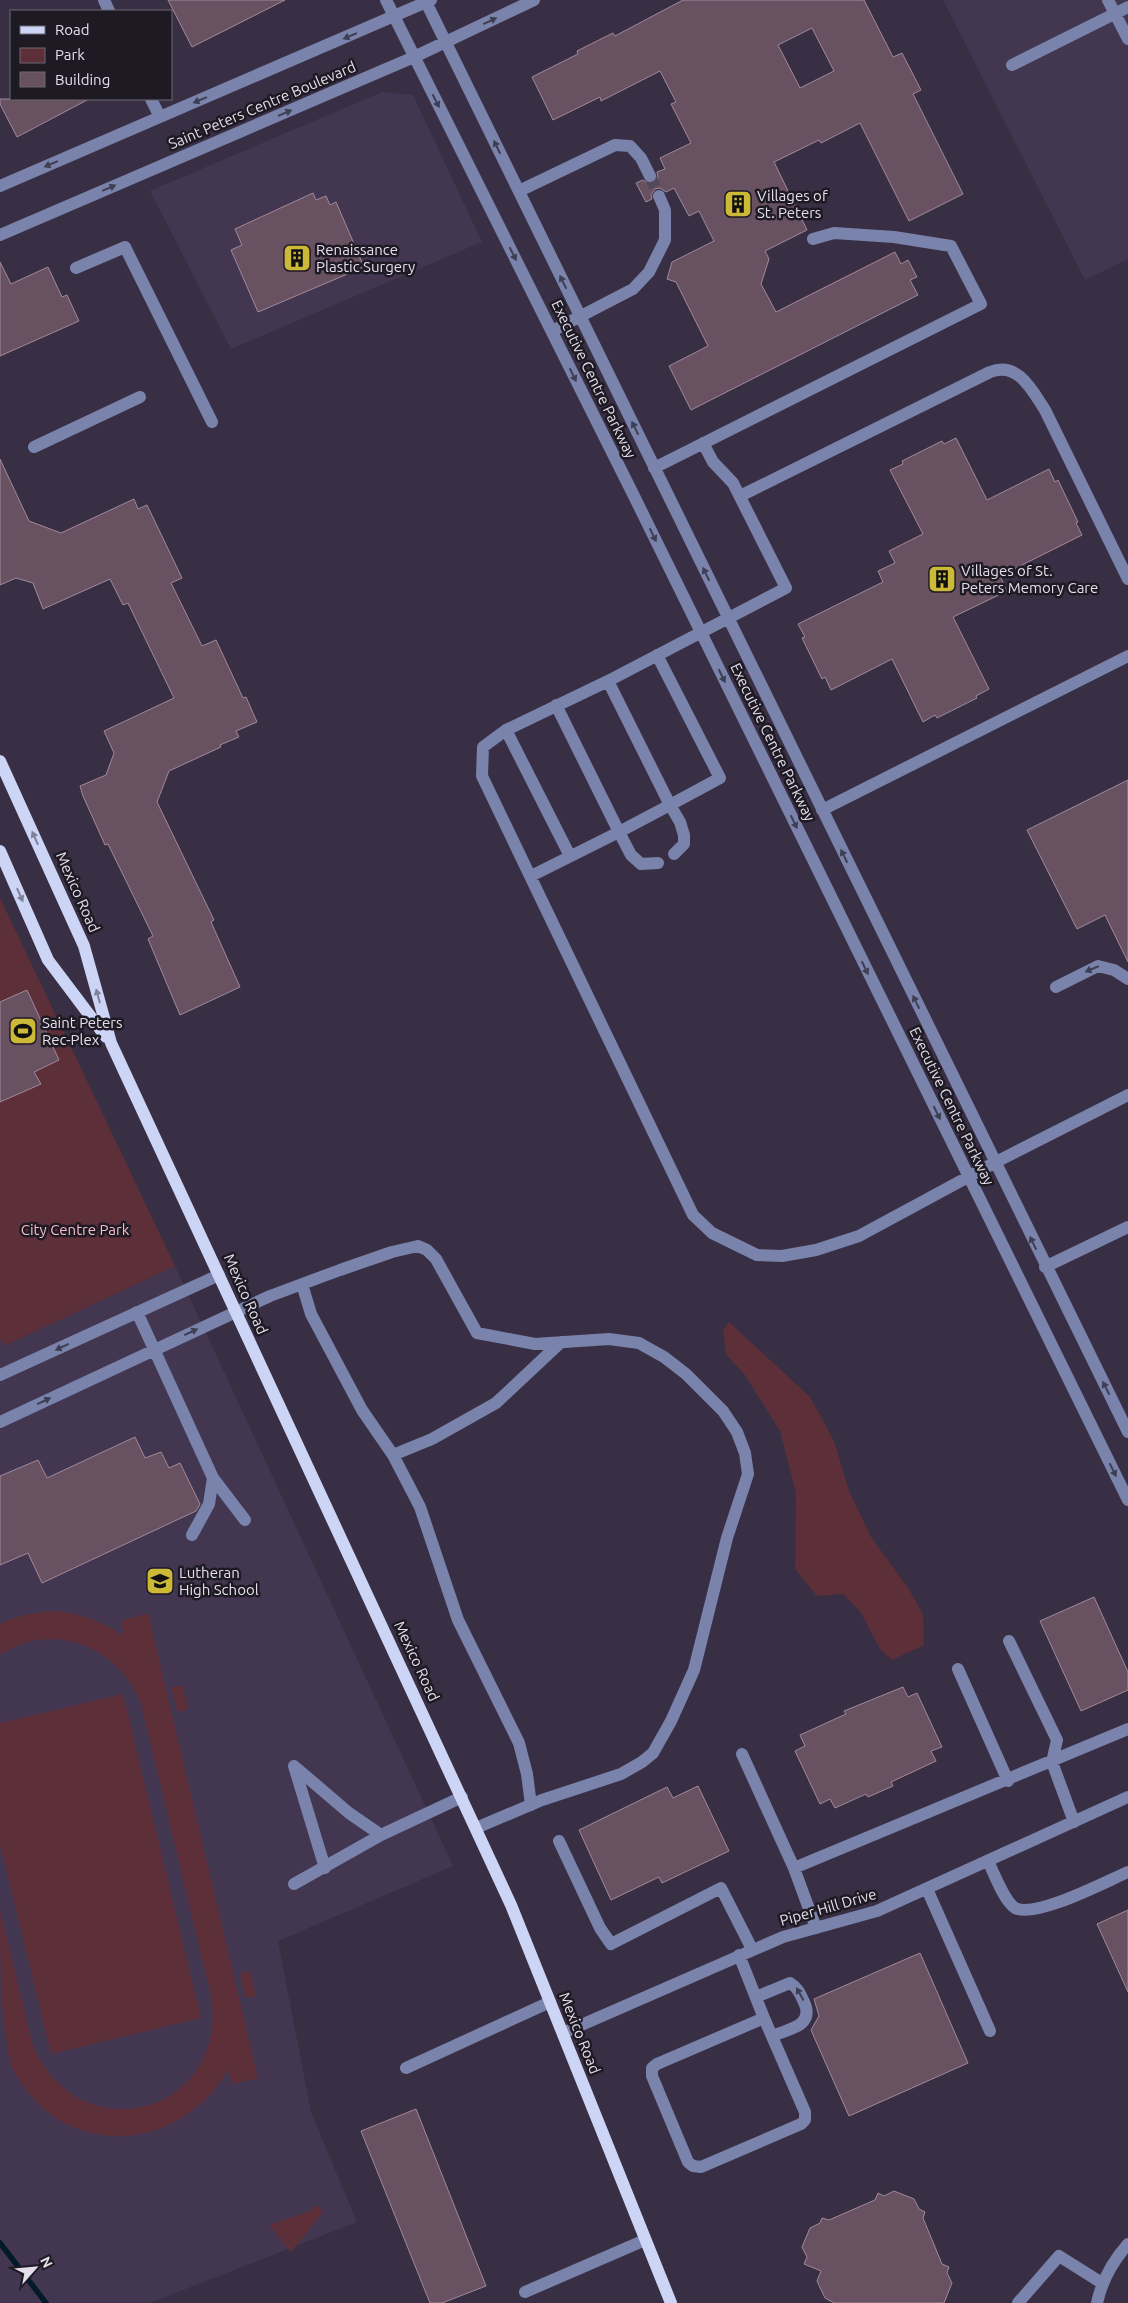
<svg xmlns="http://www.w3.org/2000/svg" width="1128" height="2303" font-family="Ubuntu,sans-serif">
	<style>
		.built { fill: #423651 }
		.green { fill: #5d2f39 }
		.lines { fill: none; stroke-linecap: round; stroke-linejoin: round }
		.stream { stroke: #021a2c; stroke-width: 5.5 }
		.building { fill: #685262; stroke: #a1899b; fill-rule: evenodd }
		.minor-tunnel { stroke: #53495d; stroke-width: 12; stroke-dasharray: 12 6; stroke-linecap: butt }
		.minor { stroke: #7a83ac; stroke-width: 12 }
		.major { stroke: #cdd5f7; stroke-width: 12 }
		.oneway { fill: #3e3f53 }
		.oneway2 { fill: #7e8198 }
		.labels { text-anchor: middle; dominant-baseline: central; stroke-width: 5; stroke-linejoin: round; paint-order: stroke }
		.street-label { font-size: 15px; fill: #e4deeb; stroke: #1e1a23 }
		.poi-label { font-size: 15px; fill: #e4deeb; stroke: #1e1a23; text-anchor: start }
		.park-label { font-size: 15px; fill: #f6bec8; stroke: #1e1a23 }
	</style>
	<rect width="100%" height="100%" fill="#392f44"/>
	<path class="built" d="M 943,0 L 1128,0 L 1128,259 L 1085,280 Z
		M 382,92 L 413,95 L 482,242 L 231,349 L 150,191 Z
		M 175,1266 L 453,1866 L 278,1941 L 311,2112 L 357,2222 L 150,2303 L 0,2303 L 0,1338 L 4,1346 Z"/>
	<path class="green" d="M 0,898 L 175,1266 L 4,1346 L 0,1338 Z
		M 729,1322 L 810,1397 L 834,1441 L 849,1491 L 871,1537 L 908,1588 L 923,1614 L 924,1645 L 892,1660 L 880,1649 L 860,1611 L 843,1594 L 817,1596 L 795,1569 L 796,1493 L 780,1431 L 745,1375 L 726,1354 L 723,1330 Z
		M 55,1611 C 81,1614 102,1621 124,1636 L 121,1621 L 148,1613 L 258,2078 L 232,2084 L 228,2070 C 177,2158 55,2160 11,2065 C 0,2023 0,1956 0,1910 L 33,2046 C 81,2155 229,2113 211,1996 L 141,1704 C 120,1647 52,1619 0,1655 L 0,1624 C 18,1615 36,1612 55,1611 Z
		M 182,1685 L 188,1709 L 178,1712 L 171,1687 Z
		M 123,1694 L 201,2018 L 51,2054 L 0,1844 L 0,1723 Z
		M 250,1971 L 256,1996 L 245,1998 L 240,1974 Z
		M 317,2205 L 323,2212 L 291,2252 L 269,2225 L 310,2211 Z"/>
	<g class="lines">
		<path class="stream" d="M 0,2243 L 46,2303"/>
	</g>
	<path class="building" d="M 168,0 L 285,0 L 192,47 Z
		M 683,0 L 864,0 L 893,57 L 902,53 L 921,90 L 913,94 L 963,194 L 909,221 L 860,123 L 821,143 L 819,140 L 774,162 L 807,230 L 765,251 L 769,259 L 761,284 L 776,312 L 895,252 L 901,264 L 908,260 L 917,277 L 910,280 L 918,295 L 691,410 L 669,366 L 708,346 L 676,282 L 667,279 L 672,262 L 714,241 L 699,211 L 689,216 L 674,188 L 666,192 L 660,188 L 655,189 L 651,195 L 652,199 L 646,202 L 636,183 L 643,180 L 649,184 L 654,183 L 658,177 L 657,172 L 665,169 L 660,158 L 691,143 L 671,104 L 676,102 L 660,71 L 601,101 L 600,97 L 553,120 L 532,77 L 578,54 L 577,51 L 613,33 L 615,36 ZM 812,28 L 834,71 L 800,88 L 778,45 Z
		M 0,99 L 89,99 L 17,137 L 0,104 Z
		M 313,193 L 316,200 L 326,196 L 330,205 L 336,202 L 364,267 L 258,312 L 231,250 L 242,245 L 235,229 Z
		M 0,262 L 11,284 L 48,267 L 62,297 L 67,295 L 79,321 L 0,356 Z
		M 956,438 L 987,500 L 1049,469 L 1055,482 L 1058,480 L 1078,522 L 1076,523 L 1082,535 L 1000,576 L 1007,591 L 953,617 L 989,689 L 976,696 L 977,698 L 937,718 L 935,715 L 923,722 L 892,659 L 831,690 L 825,677 L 822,679 L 802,638 L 805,637 L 798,624 L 883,582 L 878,571 L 895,563 L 889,551 L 923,534 L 890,470 L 903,464 L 902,461 L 942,441 L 944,444 Z
		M 0,459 L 29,521 L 61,533 L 134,499 L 138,509 L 147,505 L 182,578 L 171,583 L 202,646 L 216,640 L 243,698 L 246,697 L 257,722 L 236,731 L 239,737 L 220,745 L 221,747 L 169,771 L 157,802 L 214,920 L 211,922 L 240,987 L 180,1015 L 148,939 L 153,936 L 108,844 L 105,845 L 83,796 L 80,786 L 106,775 L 114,753 L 104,731 L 174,698 L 128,603 L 123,605 L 110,579 L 43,609 L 33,583 L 16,578 L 0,585 Z
		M 1128,780 L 1128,962 L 1105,915 L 1077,929 L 1027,830 Z
		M 27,990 L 59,1060 L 34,1072 L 41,1084 L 0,1102 L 0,1002 Z
		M 135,1437 L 145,1458 L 161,1452 L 169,1468 L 180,1463 L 200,1504 L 196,1511 L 42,1583 L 28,1553 L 0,1565 L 0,1476 L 38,1460 L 47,1478 Z
		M 1094,1597 L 1128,1672 L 1128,1690 L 1081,1711 L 1040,1621 Z
		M 903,1687 L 908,1697 L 917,1693 L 942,1747 L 931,1751 L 936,1761 L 891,1782 L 893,1786 L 868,1797 L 866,1794 L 835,1808 L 830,1799 L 820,1804 L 795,1751 L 805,1746 L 800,1735 L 846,1714 L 844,1711 Z
		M 698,1786 L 729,1851 L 662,1883 L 659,1877 L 611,1900 L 579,1830 L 667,1787 L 673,1798 Z
		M 1128,1910 L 1128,1992 L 1097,1924 Z
		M 920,1953 L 968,2063 L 849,2116 L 811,2030 L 819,2016 L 814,1999 Z
		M 416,2109 L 486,2286 L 442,2303 L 430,2303 L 361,2131 Z
		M 894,2191 L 914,2199 L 919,2209 L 925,2212 L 923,2218 L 942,2264 L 949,2267 L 947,2273 L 952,2283 L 944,2303 L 834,2303 L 825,2298 L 817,2281 L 821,2271 L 804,2264 L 807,2257 L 802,2247 L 810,2228 L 820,2223 L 822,2218 L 829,2220 L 875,2200 L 878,2193 L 884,2196 Z"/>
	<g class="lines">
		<path class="minor-tunnel" d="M 650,176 L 659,196"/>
		<path class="minor" d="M 104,0 L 109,11
			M 386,0 L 632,492 L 1128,1500
			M 425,0 L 1128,1432
			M 1108,0 L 1128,39
			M 1012,65 L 1128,7
			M 151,99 L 160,117
			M 0,186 L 431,0
			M 519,191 L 615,145 L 630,146 L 641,158 L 650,176
			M 0,235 L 414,57 L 534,0
			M 76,268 L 125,247 L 212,422
			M 552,331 L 633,289 L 649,272 L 665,240 L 665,210 L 659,196
			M 703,443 L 713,462 L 733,483 L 786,588 L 608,681 L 506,730 L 483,747 L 482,776 L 693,1215 L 712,1233 L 757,1255 L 782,1256 L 816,1250 L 859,1236 L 994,1163 L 1128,1095
			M 34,447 L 140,397
			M 654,468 L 981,304 L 951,246 L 894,237 L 834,233 L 813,239
			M 740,496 L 990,372 C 1018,361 1032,390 1045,410 L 1128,579
			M 608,681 L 670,805 L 720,778 L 657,655
			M 506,730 L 570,856
			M 822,810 L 1128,656
			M 658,863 L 641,864 L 631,855 L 619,832 L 670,805 L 680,822 L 684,835 L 684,844 L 674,854
			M 531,876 L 619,832 L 556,705
			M 1056,987 L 1098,966 L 1114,970 L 1128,979
			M 1045,1267 L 1128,1227
			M 302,1284 L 311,1314 L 362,1410 L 393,1455 L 420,1507 L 458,1620 L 519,1743 L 527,1774 L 531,1805
			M 137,1312 L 213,1478 L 245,1520
			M 0,1375 L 219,1275
			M 0,1422 L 270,1296 L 340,1270 L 392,1252 L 418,1246 L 427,1250 L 436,1259 L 477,1333 L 535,1344 L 609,1339 L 639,1343 L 664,1357 L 686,1374 L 723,1411 L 737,1432 L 745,1453 L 748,1474 L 727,1538 L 694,1670 L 671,1721 L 653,1753 L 642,1762 L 621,1774 L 542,1800 L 476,1828
			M 393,1455 L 432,1439 L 496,1403 L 561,1342
			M 192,1535 L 209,1504 L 213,1478
			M 1009,1641 L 1057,1740 L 1052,1762 L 1074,1822
			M 958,1669 L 1008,1781
			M 742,1754 L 794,1868 L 816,1928
			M 294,1766 L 349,1813 L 381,1835 L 462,1797
			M 294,1766 L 325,1868
			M 559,1841 L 600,1928 L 611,1944 L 721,1888 L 752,1949
			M 988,1861 C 994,1873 1004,1901 1015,1908 C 1035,1919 1107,1881 1128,1872
			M 794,1868 L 1128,1729
			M 294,1884 L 381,1835
			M 927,1889 L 990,2031
			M 739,1955 L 764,2018 L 657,2064 L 652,2068 L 652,2076 L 688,2162 L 693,2166 L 701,2167 L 801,2124 L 805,2120 L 805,2112 L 764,2018
			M 756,1997 L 790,1983 C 798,1988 800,1994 804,2002 C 815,2026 789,2029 772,2036
			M 563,2033 L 783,1937 L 877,1911 L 1128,1797
			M 406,2068 L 550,2002
			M 525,2292 L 645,2240
			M 1018,2303 L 1059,2256 L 1102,2283
			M 1097,2303 C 1102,2280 1112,2262 1128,2244"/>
		<path class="major" d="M 0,761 L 84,946 L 111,1043 L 511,1905 L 671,2303
			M 0,851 L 48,960 L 106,1037"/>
	</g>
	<defs><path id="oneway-solid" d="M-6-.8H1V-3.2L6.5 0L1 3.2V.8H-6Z" transform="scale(1.25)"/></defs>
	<g class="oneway">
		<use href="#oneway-solid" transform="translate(490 21) rotate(-25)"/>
		<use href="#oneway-solid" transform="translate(350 36) rotate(157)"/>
		<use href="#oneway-solid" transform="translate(200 100) rotate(157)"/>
		<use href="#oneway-solid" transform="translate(436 101) rotate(63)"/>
		<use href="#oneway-solid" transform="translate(285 113) rotate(-23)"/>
		<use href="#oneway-solid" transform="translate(497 147) rotate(-116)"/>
		<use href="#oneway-solid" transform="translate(51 164) rotate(157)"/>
		<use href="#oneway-solid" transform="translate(109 188) rotate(-23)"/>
		<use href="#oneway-solid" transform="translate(513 254) rotate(63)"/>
		<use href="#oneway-solid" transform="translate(563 282) rotate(-116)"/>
		<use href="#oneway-solid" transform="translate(573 375) rotate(64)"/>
		<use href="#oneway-solid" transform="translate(635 428) rotate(-116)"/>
		<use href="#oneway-solid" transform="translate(653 535) rotate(64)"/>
		<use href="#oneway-solid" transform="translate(706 574) rotate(-116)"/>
		<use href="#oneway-solid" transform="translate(722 676) rotate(64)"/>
		<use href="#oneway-solid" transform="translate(794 822) rotate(64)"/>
		<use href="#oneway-solid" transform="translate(844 856) rotate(-116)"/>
		<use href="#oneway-solid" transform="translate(865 968) rotate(64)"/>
		<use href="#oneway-solid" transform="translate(1092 969) rotate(157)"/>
		<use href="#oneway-solid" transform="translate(916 1002) rotate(-116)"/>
		<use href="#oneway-solid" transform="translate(937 1113) rotate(64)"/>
		<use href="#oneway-solid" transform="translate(1033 1243) rotate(-116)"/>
		<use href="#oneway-solid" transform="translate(191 1332) rotate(-25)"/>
		<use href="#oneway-solid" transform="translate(62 1347) rotate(155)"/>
		<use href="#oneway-solid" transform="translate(1106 1388) rotate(-117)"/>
		<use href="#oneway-solid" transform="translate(44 1401) rotate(-25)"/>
		<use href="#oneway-solid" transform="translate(1113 1470) rotate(64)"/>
		<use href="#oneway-solid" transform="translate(800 1994) rotate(-119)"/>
	</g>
	<g class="oneway2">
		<use href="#oneway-solid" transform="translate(35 838) rotate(-114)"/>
		<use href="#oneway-solid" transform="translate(20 895) rotate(66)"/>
		<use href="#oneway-solid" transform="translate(98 996) rotate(-105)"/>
	</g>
	<defs>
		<symbol id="building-square" viewBox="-11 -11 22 22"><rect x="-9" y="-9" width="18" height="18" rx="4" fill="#cdb938" stroke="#1e1a23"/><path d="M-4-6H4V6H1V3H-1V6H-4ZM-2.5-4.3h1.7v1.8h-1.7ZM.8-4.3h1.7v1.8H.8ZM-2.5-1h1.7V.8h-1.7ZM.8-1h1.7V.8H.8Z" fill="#111"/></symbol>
		<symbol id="stadium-square" viewBox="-11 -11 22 22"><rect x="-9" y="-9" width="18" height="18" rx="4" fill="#cdb938" stroke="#1e1a23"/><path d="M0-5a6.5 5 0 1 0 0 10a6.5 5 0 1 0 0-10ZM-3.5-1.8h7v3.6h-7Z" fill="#111"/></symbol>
		<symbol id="school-square" viewBox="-11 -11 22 22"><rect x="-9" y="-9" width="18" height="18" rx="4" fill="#cdb938" stroke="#1e1a23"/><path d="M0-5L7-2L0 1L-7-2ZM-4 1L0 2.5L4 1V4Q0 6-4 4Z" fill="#111"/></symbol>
	</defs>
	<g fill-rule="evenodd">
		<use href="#building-square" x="722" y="188" width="32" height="32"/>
		<use href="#building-square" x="281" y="242" width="32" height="32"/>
		<use href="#building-square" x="926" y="563" width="32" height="32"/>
		<use href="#stadium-square" x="7" y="1015" width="32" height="32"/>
		<use href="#school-square" x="144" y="1565" width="32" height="32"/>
	</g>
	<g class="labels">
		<g class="street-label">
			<text transform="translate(262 105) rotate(-23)">Saint Peters Centre Boulevard</text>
			<text transform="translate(594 379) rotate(64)">Executive Centre Parkway</text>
			<text transform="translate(773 742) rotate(64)">Executive Centre Parkway</text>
			<text transform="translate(78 892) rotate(66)">Mexico Road</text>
			<text transform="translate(952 1106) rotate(64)">Executive Centre Parkway</text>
			<text transform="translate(246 1294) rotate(66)">Mexico Road</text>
			<text transform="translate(417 1661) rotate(65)">Mexico Road</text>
			<text transform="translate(828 1907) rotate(-16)">Piper Hill Drive</text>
			<text transform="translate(580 2033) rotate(68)">Mexico Road</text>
		</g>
		<g class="poi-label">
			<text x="757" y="195">Villages of<tspan x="757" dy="17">St. Peters</tspan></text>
			<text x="316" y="249">Renaissance<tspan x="316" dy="17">Plastic Surgery</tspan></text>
			<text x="961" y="570">Villages of St.<tspan x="961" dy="17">Peters Memory Care</tspan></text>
			<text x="42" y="1022">Saint Peters<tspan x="42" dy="17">Rec-Plex</tspan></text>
			<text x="179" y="1572">Lutheran<tspan x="179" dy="17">High School</tspan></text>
		</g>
		<g class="park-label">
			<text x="75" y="1229">City Centre Park</text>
		</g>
	</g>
	<rect x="10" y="10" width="162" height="90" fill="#1e1a23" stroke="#6d6873"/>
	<rect x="20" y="26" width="25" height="8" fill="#cdd5f7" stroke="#6d6873"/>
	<text x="55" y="35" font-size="15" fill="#e4deeb">Road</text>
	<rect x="20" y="48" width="25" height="15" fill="#5d2f39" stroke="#6d6873"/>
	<text x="55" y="60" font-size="15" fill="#e4deeb">Park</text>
	<rect x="20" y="72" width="25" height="15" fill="#685262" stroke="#6d6873"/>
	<text x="55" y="85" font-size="15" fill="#e4deeb">Building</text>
	<g transform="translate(35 2268) rotate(63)" stroke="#1e1a23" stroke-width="4" paint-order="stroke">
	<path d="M0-4L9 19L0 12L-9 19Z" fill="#e4deeb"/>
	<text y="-8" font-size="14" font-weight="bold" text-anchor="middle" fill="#e4deeb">N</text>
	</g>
</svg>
